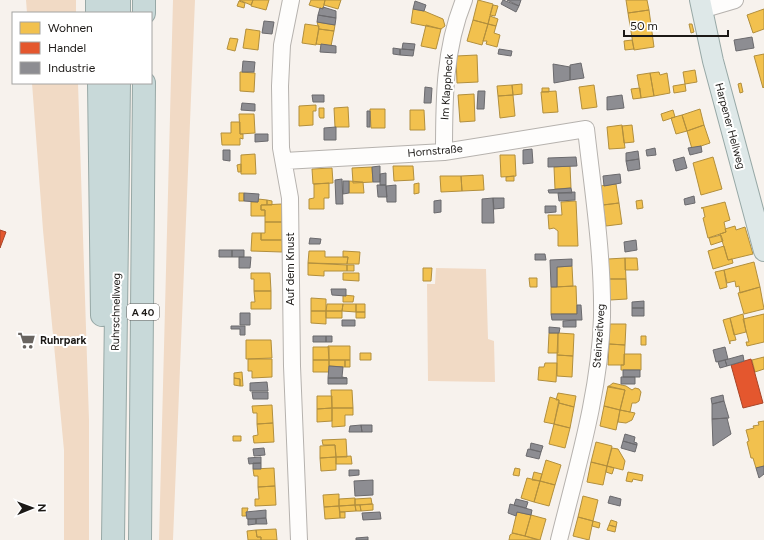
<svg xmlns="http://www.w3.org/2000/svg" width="764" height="540" font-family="Figtree,sans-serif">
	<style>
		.green { fill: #f1dac5 }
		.homes { fill: #f2c14e; stroke: #b28f3d }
		.shops { fill: #e4572e; stroke: #a84427 }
		.industry { fill: #8d8d92; stroke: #6b6a6d }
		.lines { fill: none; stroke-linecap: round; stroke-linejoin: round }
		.minor-casing { stroke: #b6b2ae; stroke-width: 18 }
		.major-casing { stroke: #97a8a6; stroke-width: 22 }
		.highway-casing { stroke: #97a8a6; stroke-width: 24 }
		.minor { stroke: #fefdfc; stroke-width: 16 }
		.major { stroke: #dee8e8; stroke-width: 20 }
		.highway { stroke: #c8d9d9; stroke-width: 22 }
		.labels { text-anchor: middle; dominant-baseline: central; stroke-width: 4; stroke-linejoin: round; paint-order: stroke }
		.shield { fill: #fff; stroke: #605e5c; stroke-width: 1 }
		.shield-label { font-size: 10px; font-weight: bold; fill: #1c1916 }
		.street-label { font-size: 11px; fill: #1c1916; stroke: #fff }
		.poi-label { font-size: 11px; font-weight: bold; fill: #1c1916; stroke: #fff; text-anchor: start }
	</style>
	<rect width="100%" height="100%" fill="#f7f2ed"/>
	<path class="green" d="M 26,0 L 76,0 L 76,13 L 27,13 Z
		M 173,0 L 195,0 L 194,24 L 173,540 L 159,540 Z
		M 32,83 L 78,83 L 89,420 L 89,540 L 64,540 L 64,450 L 43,230 Z
		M 436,268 L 486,269 L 488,339 L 494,341 L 495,382 L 428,381 L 427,284 L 435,284 Z"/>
	<path class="homes" d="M 239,0 L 253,0 L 251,5 Z
		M 253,0 L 269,0 L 266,10 L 251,6 Z
		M 311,0 L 325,0 L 323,9 L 309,5 Z
		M 325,0 L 341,0 L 338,9 L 324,5 Z
		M 478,0 L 493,4 L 488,24 L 473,20 Z
		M 626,0 L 647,0 L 649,10 L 628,13 Z
		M 239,1 L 245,3 L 244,8 L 237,6 Z
		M 493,5 L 498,6 L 495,16 L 490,15 Z
		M 413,9 L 424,11 L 443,19 L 445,26 L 441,29 L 411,23 Z
		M 764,9 L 764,29 L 753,33 L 747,15 Z
		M 649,10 L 654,47 L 634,50 L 628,13 Z
		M 490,16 L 498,19 L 496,26 L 488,24 Z
		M 473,20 L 488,24 L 482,45 L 467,41 Z
		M 317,22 L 335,25 L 334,31 L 319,29 Z
		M 305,24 L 319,26 L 316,45 L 302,43 Z
		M 488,24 L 496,26 L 494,33 L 500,35 L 497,47 L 486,44 L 487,41 L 483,41 Z
		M 689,24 L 692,24 L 694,32 L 691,33 Z
		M 426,25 L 441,29 L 436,49 L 421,46 Z
		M 246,29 L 260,31 L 258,50 L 243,48 Z
		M 319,29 L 334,31 L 331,46 L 316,44 Z
		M 230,38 L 238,39 L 235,51 L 227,49 Z
		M 632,40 L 634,49 L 625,50 L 624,41 Z
		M 764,54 L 764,87 L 763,88 L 754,56 Z
		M 477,55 L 478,82 L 457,83 L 456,56 Z
		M 695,70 L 697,82 L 685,84 L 683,72 Z
		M 240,72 L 255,73 L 254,92 L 240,91 Z
		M 659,72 L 660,75 L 667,73 L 670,93 L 654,96 L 650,73 Z
		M 650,73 L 654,96 L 641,98 L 637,75 Z
		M 741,83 L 743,92 L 740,93 L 738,84 Z
		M 522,84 L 522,94 L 513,95 L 512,85 Z
		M 685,84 L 686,91 L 674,93 L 673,86 Z
		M 512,85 L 513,95 L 498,96 L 497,86 Z
		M 594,85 L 597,107 L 582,109 L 579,87 Z
		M 542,88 L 549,88 L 549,92 L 542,92 Z
		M 640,88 L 641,98 L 633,99 L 631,89 Z
		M 556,91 L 558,112 L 543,113 L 541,92 Z
		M 474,94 L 475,121 L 460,122 L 458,95 Z
		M 513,95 L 515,116 L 500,118 L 498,96 Z
		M 316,105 L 316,111 L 313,111 L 313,125 L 299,126 L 299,106 Z
		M 348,107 L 349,127 L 335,127 L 334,108 Z
		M 319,108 L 324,108 L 324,118 L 320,118 L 319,116 Z
		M 370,109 L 385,109 L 385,128 L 371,128 Z
		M 700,109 L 704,125 L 687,131 L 682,115 Z
		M 410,110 L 424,110 L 425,130 L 410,130 Z
		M 673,110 L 675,117 L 663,121 L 661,114 Z
		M 239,114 L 254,114 L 255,133 L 240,134 Z
		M 682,115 L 687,131 L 676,134 L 671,118 Z
		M 231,122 L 240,122 L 240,134 L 243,134 L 243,139 L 240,138 L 240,145 L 222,145 L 221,133 L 231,133 Z
		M 622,125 L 625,148 L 609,149 L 607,127 Z
		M 632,125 L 634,142 L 624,143 L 622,126 Z
		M 704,125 L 710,143 L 692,149 L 687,131 Z
		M 255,154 L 256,174 L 241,174 L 241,155 Z
		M 500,155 L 515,155 L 516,176 L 501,177 Z
		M 713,157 L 722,189 L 701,195 L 693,163 Z
		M 241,164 L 241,172 L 238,172 L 237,165 Z
		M 393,166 L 413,166 L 414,180 L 394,181 Z
		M 570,166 L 571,188 L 555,189 L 554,167 Z
		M 372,167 L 373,182 L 353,183 L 352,168 Z
		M 332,168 L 333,183 L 313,184 L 312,169 Z
		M 483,175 L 484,190 L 462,191 L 461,176 Z
		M 440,176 L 461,176 L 462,191 L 441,192 Z
		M 514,176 L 514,181 L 506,181 L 506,177 Z
		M 349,181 L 363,182 L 364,193 L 349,193 Z
		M 329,183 L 329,198 L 324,198 L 324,209 L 309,209 L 309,199 L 314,198 L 314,184 Z
		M 419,183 L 419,193 L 414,194 L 414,184 Z
		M 616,184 L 619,203 L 603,205 L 600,186 Z
		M 239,193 L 244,193 L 244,201 L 239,201 Z
		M 258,199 L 267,200 L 267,205 L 261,205 L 261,210 L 265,210 L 265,216 L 251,216 L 251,202 L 258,202 Z
		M 267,200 L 272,201 L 272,205 L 267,205 Z
		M 642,200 L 643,208 L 637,209 L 636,201 Z
		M 576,201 L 578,246 L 558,246 L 558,231 L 554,228 L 549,229 L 548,215 L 562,215 L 561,202 Z
		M 725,202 L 730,220 L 724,222 L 726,232 L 708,238 L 703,218 L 705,217 L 703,208 L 701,208 Z
		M 619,203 L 622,224 L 606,226 L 603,205 Z
		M 282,204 L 282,222 L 265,222 L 265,210 L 261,210 L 261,205 Z
		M 265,222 L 282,222 L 282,240 L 261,240 L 261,233 L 265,233 Z
		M 735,226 L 736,230 L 745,227 L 753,254 L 728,260 L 720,234 L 726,232 L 725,229 Z
		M 252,233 L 261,233 L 261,240 L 282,240 L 282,252 L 251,251 Z
		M 721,235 L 723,241 L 711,245 L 709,238 Z
		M 724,246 L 728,260 L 732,259 L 733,263 L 713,269 L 708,251 Z
		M 309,251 L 325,251 L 325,257 L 348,257 L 347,264 L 308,263 Z
		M 343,251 L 360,252 L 359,264 L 347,264 L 348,257 L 343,257 Z
		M 625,258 L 637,258 L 638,270 L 625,270 Z
		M 625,258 L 626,279 L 609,279 L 608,259 Z
		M 754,262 L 760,287 L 740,293 L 739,286 L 736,287 L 735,281 L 727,283 L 724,270 Z
		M 308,263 L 347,265 L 347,271 L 324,271 L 324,276 L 308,275 Z
		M 347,265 L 354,265 L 354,271 L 347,271 Z
		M 572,266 L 573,286 L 557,287 L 557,267 Z
		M 423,268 L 432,268 L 431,281 L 423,281 Z
		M 724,270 L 727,287 L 720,289 L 715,272 Z
		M 251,273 L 270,273 L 271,291 L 254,291 L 254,279 L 251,279 Z
		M 343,273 L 359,273 L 359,281 L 343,280 Z
		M 529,278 L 537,278 L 537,287 L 530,287 Z
		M 609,279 L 626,279 L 627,299 L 610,300 Z
		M 576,286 L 577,314 L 551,314 L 551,287 Z
		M 760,287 L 764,309 L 744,314 L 738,293 Z
		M 254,291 L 271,291 L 271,309 L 251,309 L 251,302 L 255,302 Z
		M 343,295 L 354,296 L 353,302 L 343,302 Z
		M 311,298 L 326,299 L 326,311 L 311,311 Z
		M 327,304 L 343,304 L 342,311 L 326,311 Z
		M 343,304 L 356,304 L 356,312 L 342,311 Z
		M 356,304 L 365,304 L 365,312 L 356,312 Z
		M 311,311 L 326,311 L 326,324 L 311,323 Z
		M 326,311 L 342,311 L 342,318 L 326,318 Z
		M 356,312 L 365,312 L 365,318 L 356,318 Z
		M 743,314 L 746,332 L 734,335 L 730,318 Z
		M 764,314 L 764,342 L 747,346 L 746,342 L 749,342 L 743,319 Z
		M 730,318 L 736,340 L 730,341 L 730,344 L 723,320 Z
		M 610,324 L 626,324 L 625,345 L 609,344 Z
		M 549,333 L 558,333 L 558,353 L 548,353 Z
		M 558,333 L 574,334 L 573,356 L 557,355 Z
		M 641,336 L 646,336 L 646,345 L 641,345 Z
		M 246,340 L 271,340 L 272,358 L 246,359 Z
		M 609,344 L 625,345 L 624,365 L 608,365 Z
		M 328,346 L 350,346 L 350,360 L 329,360 Z
		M 313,347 L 329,347 L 329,360 L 313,360 Z
		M 360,353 L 371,353 L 371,360 L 360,360 Z
		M 624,354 L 641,354 L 641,370 L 621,370 L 621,365 L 624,365 Z
		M 557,355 L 573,356 L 572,377 L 557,376 Z
		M 764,357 L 764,369 L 755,372 L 752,360 Z
		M 248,359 L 272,359 L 272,377 L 252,378 L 252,371 L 248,371 Z
		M 313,360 L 329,360 L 329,372 L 313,372 Z
		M 329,360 L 345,360 L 345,367 L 329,366 Z
		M 345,360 L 350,360 L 350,367 L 345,367 Z
		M 545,363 L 557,363 L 556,382 L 538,380 L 539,367 L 544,367 Z
		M 242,372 L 243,386 L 240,386 L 240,379 L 234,378 L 234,373 Z
		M 234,378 L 240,379 L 240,386 L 234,385 Z
		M 613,383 L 626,386 L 632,390 L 635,388 L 639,389 L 641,392 L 639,401 L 636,403 L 632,403 L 630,412 L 620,410 L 625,390 L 608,387 Z
		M 608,386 L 625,390 L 620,410 L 604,406 Z
		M 331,390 L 352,390 L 353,408 L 332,408 Z
		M 558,393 L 576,396 L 574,407 L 559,403 L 559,400 L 556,400 Z
		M 317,396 L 332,396 L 332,408 L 317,409 Z
		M 550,397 L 559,400 L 554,424 L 544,422 Z
		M 559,403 L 574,407 L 570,428 L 554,424 Z
		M 272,405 L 273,423 L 257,424 L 257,413 L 253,413 L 252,406 Z
		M 604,406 L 620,410 L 616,430 L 600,426 Z
		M 332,408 L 353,408 L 353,415 L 345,415 L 345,426 L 332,427 Z
		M 332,408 L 332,421 L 317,422 L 317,409 Z
		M 620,410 L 635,413 L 632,420 L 626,423 L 618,422 Z
		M 764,421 L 764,466 L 756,468 L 753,458 L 751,458 L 747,442 L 749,441 L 746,430 L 754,428 L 753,426 L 759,425 L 758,422 Z
		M 273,423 L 274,442 L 254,443 L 253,436 L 258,435 L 257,424 Z
		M 554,424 L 570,428 L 565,448 L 549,444 Z
		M 233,436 L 241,436 L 241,441 L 233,441 Z
		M 346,439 L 347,457 L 336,457 L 335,445 L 323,445 L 322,440 Z
		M 596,442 L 612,446 L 607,466 L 591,462 Z
		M 335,445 L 336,457 L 320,458 L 320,446 Z
		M 612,448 L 618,449 L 625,461 L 623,470 L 607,466 Z
		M 351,456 L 352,464 L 336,464 L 336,457 Z
		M 336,457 L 336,470 L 321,471 L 320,458 Z
		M 546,460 L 561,465 L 555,485 L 540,481 Z
		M 591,462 L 607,466 L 603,485 L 587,482 Z
		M 607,466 L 614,468 L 612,474 L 606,472 Z
		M 274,468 L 275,486 L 258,487 L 258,476 L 254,476 L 253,469 Z
		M 515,468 L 520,469 L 519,476 L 513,475 Z
		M 534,472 L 542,474 L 540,481 L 532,480 Z
		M 628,472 L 643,475 L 642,481 L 633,479 L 632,482 L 626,481 Z
		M 527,478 L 540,481 L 534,502 L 521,498 Z
		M 540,481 L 555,485 L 549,506 L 534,502 Z
		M 275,486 L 276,505 L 255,506 L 255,499 L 259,499 L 258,487 Z
		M 339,494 L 339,506 L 324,507 L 323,495 Z
		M 583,496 L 598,500 L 593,521 L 578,517 Z
		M 371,498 L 372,504 L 355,505 L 355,499 Z
		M 339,499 L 355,498 L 355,505 L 339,506 Z
		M 373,504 L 373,510 L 361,511 L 360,505 Z
		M 355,505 L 360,505 L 361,511 L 356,511 Z
		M 355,505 L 356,511 L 340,512 L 339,506 Z
		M 339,506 L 340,518 L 325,519 L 324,507 Z
		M 242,508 L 248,508 L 246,516 L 242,516 Z
		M 340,512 L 345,512 L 345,518 L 340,518 Z
		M 517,512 L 531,515 L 525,536 L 512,533 Z
		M 531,515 L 546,519 L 540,540 L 525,536 Z
		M 578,517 L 593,521 L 589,540 L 573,536 Z
		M 611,520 L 617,522 L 616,527 L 609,525 Z
		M 593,521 L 600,523 L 599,528 L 592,526 Z
		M 609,525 L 616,527 L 615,532 L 607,530 Z
		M 276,529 L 277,540 L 261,540 L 261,537 L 257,537 L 256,530 Z
		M 256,530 L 257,537 L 261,537 L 261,540 L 248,540 L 247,531 Z
		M 513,533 L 525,536 L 538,540 L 509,540 L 510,535 Z"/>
	<path class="shops" d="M 0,230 L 6,232 L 0,248 Z
		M 751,359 L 763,403 L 743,408 L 731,365 Z"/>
	<path class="industry" d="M 503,0 L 519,6 L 516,12 L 501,4 Z
		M 507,0 L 521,0 L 519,6 Z
		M 415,1 L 426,5 L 424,11 L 413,9 Z
		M 323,7 L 336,11 L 336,18 L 318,15 L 320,8 L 323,9 Z
		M 318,15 L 336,18 L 335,25 L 317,22 Z
		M 264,21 L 274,22 L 272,34 L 262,33 Z
		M 752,37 L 754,48 L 736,51 L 734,40 Z
		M 403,43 L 415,44 L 414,50 L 402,49 Z
		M 321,44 L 336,46 L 336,53 L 320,52 Z
		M 393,48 L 400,49 L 400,55 L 393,54 Z
		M 400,49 L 414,50 L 413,56 L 400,55 Z
		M 499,49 L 512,51 L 511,56 L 498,54 Z
		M 243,61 L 255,62 L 254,72 L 242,72 Z
		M 581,63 L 584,78 L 570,80 L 570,65 Z
		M 553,64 L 570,67 L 570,80 L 554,83 Z
		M 425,87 L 432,88 L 431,103 L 424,103 Z
		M 478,91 L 485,91 L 484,109 L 477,109 Z
		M 312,95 L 324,95 L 324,102 L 313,102 Z
		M 622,95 L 624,108 L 607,110 L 607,97 Z
		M 242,103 L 255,104 L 255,111 L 241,110 Z
		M 367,111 L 370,111 L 370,127 L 367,127 Z
		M 336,127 L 336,140 L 324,140 L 324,128 Z
		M 255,134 L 268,134 L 268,141 L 255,142 Z
		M 701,146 L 702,152 L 690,155 L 688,148 Z
		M 655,148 L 656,155 L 647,156 L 646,150 Z
		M 532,149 L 533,163 L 523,164 L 523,150 Z
		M 223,150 L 230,150 L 230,161 L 223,160 Z
		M 638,151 L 639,159 L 626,161 L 626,153 Z
		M 576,157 L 577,166 L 548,167 L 548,158 Z
		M 684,157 L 687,168 L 676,171 L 673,160 Z
		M 639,159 L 640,169 L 628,171 L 626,161 Z
		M 380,166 L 380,182 L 373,182 L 372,167 Z
		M 386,173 L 386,185 L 380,185 L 380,174 Z
		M 620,174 L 621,183 L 604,186 L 603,176 Z
		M 342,179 L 343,204 L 336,204 L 335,180 Z
		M 343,181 L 349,181 L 349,193 L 343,194 Z
		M 377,185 L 386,185 L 387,197 L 378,197 Z
		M 396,185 L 396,202 L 387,202 L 386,186 Z
		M 571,188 L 572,193 L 549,193 L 548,190 Z
		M 575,192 L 575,200 L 559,201 L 558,193 Z
		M 244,193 L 259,194 L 258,202 L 244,201 Z
		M 694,196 L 695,203 L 685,205 L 684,199 Z
		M 493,198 L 504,198 L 504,208 L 494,209 Z
		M 493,198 L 494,223 L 482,223 L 482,199 Z
		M 441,200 L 441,212 L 434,213 L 434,201 Z
		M 545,206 L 556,206 L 556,212 L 545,213 Z
		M 310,238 L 321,239 L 320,244 L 309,244 Z
		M 636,240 L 637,250 L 625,252 L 624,242 Z
		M 219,250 L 232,250 L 232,257 L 219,257 Z
		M 232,250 L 244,250 L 244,257 L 232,257 Z
		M 535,254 L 545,254 L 546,260 L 535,260 Z
		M 239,257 L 251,257 L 250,268 L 239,268 Z
		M 572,259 L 572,266 L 557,267 L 557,287 L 551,287 L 550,260 Z
		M 331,289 L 346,289 L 346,296 L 332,295 Z
		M 644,301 L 644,308 L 632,308 L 632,302 Z
		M 577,305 L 581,305 L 582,320 L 552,320 L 551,314 L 577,314 Z
		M 632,308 L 644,308 L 644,316 L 632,316 Z
		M 240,313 L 250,313 L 250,325 L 240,325 Z
		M 342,320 L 355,320 L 355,326 L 342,326 Z
		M 576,320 L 576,327 L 563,327 L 563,321 Z
		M 231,326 L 245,326 L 245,335 L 240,335 L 240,329 L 231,329 Z
		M 549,327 L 560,328 L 559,333 L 549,333 Z
		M 313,336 L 326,336 L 326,342 L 313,342 Z
		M 326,336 L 332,336 L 332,342 L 326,342 Z
		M 725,347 L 728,359 L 716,362 L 713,350 Z
		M 743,355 L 744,361 L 727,366 L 725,360 Z
		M 725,360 L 727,366 L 720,368 L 718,362 Z
		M 329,366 L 343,367 L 342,377 L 347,378 L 328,378 Z
		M 623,370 L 640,370 L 640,377 L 623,377 Z
		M 621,377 L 635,377 L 635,384 L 621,384 Z
		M 328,378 L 347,378 L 347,384 L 328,384 Z
		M 267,382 L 268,391 L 250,391 L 250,383 Z
		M 252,392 L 268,392 L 268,399 L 253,399 Z
		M 723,395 L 724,401 L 712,404 L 711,398 Z
		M 724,401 L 729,418 L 712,419 L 712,404 Z
		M 727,418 L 731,434 L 713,446 L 712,419 Z
		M 361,425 L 372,425 L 372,432 L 362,432 Z
		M 361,425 L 362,432 L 349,432 L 350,426 Z
		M 625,434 L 635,437 L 634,442 L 637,443 L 637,445 L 623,441 Z
		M 623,441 L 637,445 L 635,452 L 621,448 Z
		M 531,443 L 543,446 L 541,452 L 530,449 Z
		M 264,448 L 265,455 L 254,456 L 253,449 Z
		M 528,449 L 541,452 L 539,459 L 526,456 Z
		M 261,457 L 261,463 L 249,464 L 248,458 Z
		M 253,463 L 261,463 L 261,469 L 253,469 Z
		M 764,466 L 764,474 L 759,478 L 756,468 Z
		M 349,470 L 359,470 L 359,475 L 349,476 Z
		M 373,480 L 373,495 L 355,496 L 354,481 Z
		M 610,496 L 621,499 L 620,506 L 608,503 Z
		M 516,499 L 528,502 L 526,508 L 514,505 Z
		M 510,504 L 532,510 L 531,515 L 517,512 L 516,516 L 508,513 Z
		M 266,510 L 266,518 L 247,519 L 246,512 Z
		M 380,512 L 381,519 L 363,520 L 362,513 Z
		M 266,518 L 267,524 L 256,524 L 256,519 Z
		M 248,519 L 256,519 L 256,524 L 248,525 Z
		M 368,537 L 368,540 L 356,540 L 356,538 Z"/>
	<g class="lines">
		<defs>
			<path id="minor" d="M 291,0 L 282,45 L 280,86 L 281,148 L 290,198 L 292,366 L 299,540
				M 701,10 L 735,0
				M 444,152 C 444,100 444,49 464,0
				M 284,161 L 444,152 L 586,129 C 593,192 603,254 602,317 C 600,392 577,467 559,540"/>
			<path id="major" d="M 700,0 L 713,61 L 764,251"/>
			<path id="highway" d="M 97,0 L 97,13
				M 119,0 L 119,13
				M 144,0 L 144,13
				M 99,83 L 102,315
				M 113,540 L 119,83
				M 140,540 L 144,83"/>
		</defs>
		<use href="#minor" class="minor-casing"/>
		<use href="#major" class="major-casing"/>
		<use href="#highway" class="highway-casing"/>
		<use href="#minor" class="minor"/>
		<use href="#major" class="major"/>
		<use href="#highway" class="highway"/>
	</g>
	<defs>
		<symbol id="supermarket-bare" viewBox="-9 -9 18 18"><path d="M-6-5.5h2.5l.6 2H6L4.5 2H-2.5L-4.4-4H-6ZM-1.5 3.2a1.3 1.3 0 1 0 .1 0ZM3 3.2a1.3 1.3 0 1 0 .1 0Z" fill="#696561" stroke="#fff" stroke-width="2.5" paint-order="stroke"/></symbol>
	</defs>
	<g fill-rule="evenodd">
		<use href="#supermarket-bare" x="14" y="328" width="25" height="25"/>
	</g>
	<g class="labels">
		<rect class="shield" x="127" y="304" width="32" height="16" rx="3"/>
		<g class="shield-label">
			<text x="143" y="312">A 40</text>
		</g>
		<g class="street-label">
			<text transform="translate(447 87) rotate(-86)">Im Klappheck</text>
			<text transform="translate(730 126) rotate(75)">Harpener Hellweg</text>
			<text transform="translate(435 151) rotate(-5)">Hornstraße</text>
			<text transform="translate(290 269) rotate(-90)">Auf dem Knust</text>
			<text transform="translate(116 312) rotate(-89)">Ruhrschnellweg</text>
			<text transform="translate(599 336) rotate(-86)">Steinzeitweg</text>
		</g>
		<g class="poi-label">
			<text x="40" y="340">Ruhrpark</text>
		</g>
	</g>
	<rect x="12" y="12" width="140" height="72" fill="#ffffff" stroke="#a4a3a2"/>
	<rect x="20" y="22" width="20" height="12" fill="#f2c14e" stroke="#a4a3a2"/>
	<text x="48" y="32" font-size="12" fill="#1c1916">Wohnen</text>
	<rect x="20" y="42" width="20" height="12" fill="#e4572e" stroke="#a4a3a2"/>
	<text x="48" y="52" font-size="12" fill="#1c1916">Handel</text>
	<rect x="20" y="62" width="20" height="12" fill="#8d8d92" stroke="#a4a3a2"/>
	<text x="48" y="72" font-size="12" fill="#1c1916">Industrie</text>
	<g transform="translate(32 508) rotate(89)" stroke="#ffffff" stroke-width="3" paint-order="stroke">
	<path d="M0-3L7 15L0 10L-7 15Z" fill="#1c1916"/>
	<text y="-6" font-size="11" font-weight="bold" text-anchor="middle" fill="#1c1916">N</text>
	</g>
	<path d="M624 30v6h104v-6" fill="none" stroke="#1c1916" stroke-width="2"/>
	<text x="630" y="30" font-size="12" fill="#1c1916" stroke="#ffffff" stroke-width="3" paint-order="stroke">50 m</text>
</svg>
